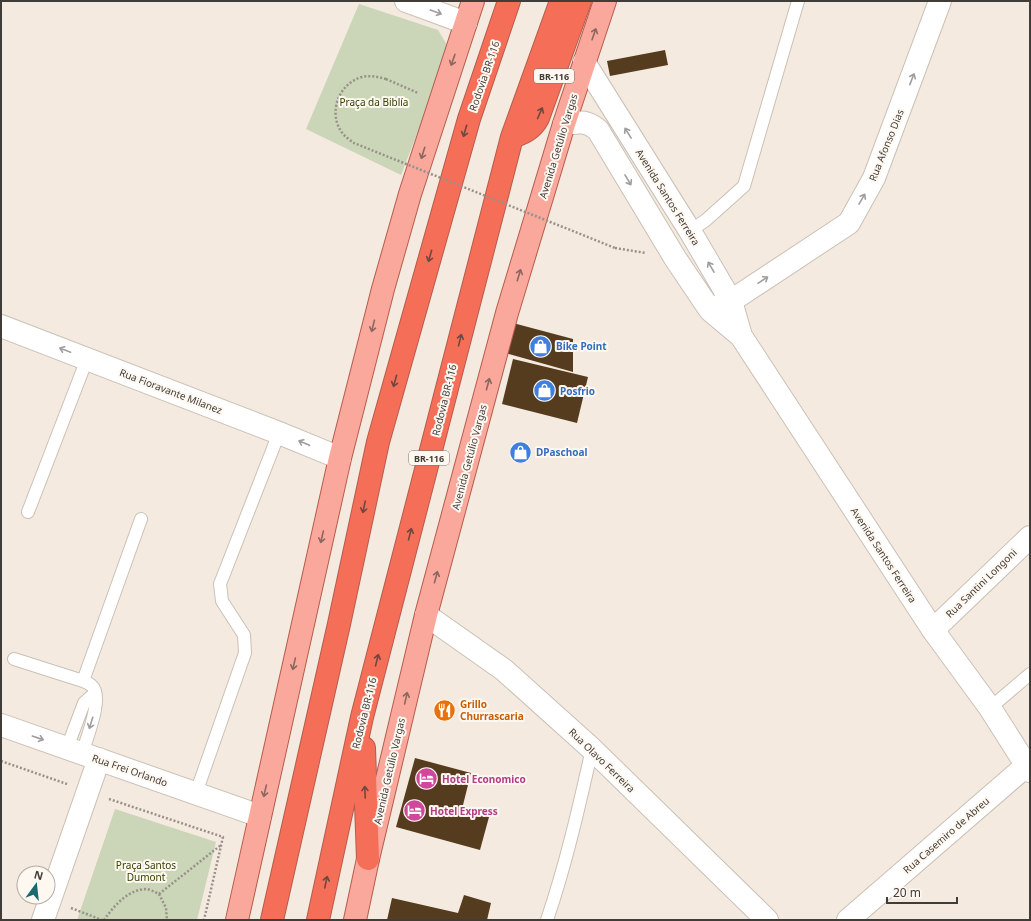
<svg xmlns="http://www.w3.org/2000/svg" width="1031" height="921" font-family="'Noto Sans',sans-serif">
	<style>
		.green { fill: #cbd5b7 }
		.building { fill: #563c1e }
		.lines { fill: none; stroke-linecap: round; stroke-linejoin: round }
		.service-casing { stroke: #cac0b6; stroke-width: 14 }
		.minor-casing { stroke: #cac0b6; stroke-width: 24 }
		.tertiary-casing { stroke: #cac0b6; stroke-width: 24 }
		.primary-casing { stroke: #b65c4d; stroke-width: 24 }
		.motorway-casing { stroke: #b65c4d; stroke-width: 24 }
		.path { stroke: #989189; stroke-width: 2.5; stroke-dasharray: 2 2; stroke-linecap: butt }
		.service { stroke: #fff; stroke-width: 12 }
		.minor { stroke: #fff; stroke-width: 22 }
		.tertiary { stroke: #fff; stroke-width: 22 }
		.primary { stroke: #f9a89b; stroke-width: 22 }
		.motorway { stroke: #f56e58; stroke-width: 22 }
		.path-bridge { stroke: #989189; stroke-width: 2.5; stroke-dasharray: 2 2; stroke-linecap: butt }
		.oneway { stroke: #a09e9c }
		.oneway2 { stroke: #8a6760 }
		.oneway3 { stroke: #6d4840 }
		.labels { text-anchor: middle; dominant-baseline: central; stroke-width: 4; stroke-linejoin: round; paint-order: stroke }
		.shield { fill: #fef8f1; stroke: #797470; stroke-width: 1 }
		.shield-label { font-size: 9px; font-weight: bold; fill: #403c38 }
		.street-label { font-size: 10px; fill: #403c38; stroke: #fef8f1 }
		.park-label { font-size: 10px; fill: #324000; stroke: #fef8f1 }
		.shop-label { font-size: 10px; font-weight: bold; fill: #366cbe; stroke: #fef8f1; text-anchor: start }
		.food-label { font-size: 10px; font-weight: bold; fill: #c56008; stroke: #fef8f1; text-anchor: start }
		.hotel-label { font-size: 10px; font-weight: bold; fill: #b23c85; stroke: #fef8f1; text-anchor: start }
	</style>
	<rect width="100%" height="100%" fill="#f4eadf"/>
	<path class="green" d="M 359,4 L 438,30 L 446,43 L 448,61 L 436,85 L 401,175 L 306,129 Z
		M 115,809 L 216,842 L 197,920 L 77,920 Z"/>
	<path class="building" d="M 665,50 L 668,65 L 610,76 L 607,61 Z
		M 513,323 L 573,339 L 573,372 L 505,353 Z
		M 513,359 L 588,377 L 577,423 L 502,404 Z
		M 415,758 L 471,773 L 462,809 L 489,817 L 480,850 L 396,827 Z
		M 464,895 L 491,903 L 487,920 L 387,920 L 392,898 L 458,913 Z"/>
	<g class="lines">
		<defs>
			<path id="service" d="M 690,231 L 706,220 L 744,186 L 798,1
				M 28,512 L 87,359
				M 14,659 L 83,681 C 86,682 90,684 92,686 C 104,698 86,739 82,754
				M 83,681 L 141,519
				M 990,708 L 1030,674
				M 67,748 L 84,703 L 95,693
				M 196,793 L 245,653 L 244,635 L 222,601 L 220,584 L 279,433
				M 547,920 C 566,864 579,807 592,749"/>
			<path id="minor" d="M 406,1 L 466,23
				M 714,308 L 731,301 L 849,223 L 874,178 L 940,1
				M 1,326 L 279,433 L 340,458
				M 426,615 L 504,670 L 592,749 L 767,920
				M 933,630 L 1030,537
				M 1,725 L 260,816
				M 43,920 L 99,759
				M 848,920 L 1027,765"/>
			<path id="tertiary" d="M 584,62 L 690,231 L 731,301 L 741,336 L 933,630 L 990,708 L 1030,771
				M 564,124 C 580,122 585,120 598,130 L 675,258 L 710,310 L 741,336"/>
			<path id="primary" d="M 237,920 L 340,458 L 383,289 L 410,194 L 473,1
				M 355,920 L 368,859 L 426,615 L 507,313 L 564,124 L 605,1"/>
			<path id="motorway" d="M 512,137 C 524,133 532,129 538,118 L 580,1
				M 364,748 L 368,859
				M 272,920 L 339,624 L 378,442 L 469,119 L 509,1
				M 318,920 L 362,717 L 512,137 L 561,1"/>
		</defs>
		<use href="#service" class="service-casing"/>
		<use href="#minor" class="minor-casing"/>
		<use href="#tertiary" class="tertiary-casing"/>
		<use href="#primary" class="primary-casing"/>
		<use href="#motorway" class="motorway-casing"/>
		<path class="path" d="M 386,79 L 418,93
			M 615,248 L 646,253
			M 1,761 L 67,784
			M 109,799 L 223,837 L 204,920
			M 159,894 L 221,845
			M 71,908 L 102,920
			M 104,920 C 114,906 128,889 147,889 C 151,890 155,892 159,894 L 166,908 L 167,920"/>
		<use href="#service" class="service"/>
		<use href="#minor" class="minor"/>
		<use href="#tertiary" class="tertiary"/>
		<use href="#primary" class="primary"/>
		<use href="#motorway" class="motorway"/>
		<path class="path-bridge" d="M 386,79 C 378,77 370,75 362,77 C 337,84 327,116 344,135 C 347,138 351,141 354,143 L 615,248"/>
	</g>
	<defs><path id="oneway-shaft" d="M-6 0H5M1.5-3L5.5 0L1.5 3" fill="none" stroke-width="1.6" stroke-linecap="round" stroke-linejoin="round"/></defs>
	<g class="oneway">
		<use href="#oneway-shaft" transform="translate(436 12) rotate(20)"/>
		<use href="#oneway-shaft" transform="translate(912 79) rotate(-69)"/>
		<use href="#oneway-shaft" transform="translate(628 133) rotate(-122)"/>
		<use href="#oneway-shaft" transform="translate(628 180) rotate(59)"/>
		<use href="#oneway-shaft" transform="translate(862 199) rotate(-60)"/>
		<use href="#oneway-shaft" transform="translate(711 267) rotate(-120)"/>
		<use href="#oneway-shaft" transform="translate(763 280) rotate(-34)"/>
		<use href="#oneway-shaft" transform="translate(65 350) rotate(-159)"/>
		<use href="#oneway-shaft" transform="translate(304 443) rotate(-157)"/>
		<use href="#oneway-shaft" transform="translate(91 723) rotate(107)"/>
		<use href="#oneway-shaft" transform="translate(38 738) rotate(19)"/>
	</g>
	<g class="oneway2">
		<use href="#oneway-shaft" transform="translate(594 34) rotate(-71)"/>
		<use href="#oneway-shaft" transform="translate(453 60) rotate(109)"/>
		<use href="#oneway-shaft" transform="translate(423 153) rotate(107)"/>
		<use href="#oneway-shaft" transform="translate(519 275) rotate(-73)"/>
		<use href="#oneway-shaft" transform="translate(373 326) rotate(104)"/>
		<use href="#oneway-shaft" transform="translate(488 384) rotate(-75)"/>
		<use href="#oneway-shaft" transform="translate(322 537) rotate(103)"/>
		<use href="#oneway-shaft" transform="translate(436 577) rotate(-75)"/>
		<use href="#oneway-shaft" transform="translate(294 664) rotate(103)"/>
		<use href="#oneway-shaft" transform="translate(406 698) rotate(-77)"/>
		<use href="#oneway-shaft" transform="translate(265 791) rotate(103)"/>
	</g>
	<g class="oneway3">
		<use href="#oneway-shaft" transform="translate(540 113) rotate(-66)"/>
		<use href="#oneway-shaft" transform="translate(465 131) rotate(106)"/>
		<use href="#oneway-shaft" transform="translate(430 256) rotate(106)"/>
		<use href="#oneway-shaft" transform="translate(460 340) rotate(-76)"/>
		<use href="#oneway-shaft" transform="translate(395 381) rotate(106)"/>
		<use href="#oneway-shaft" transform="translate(364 507) rotate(102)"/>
		<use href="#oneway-shaft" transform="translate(410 534) rotate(-76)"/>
		<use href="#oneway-shaft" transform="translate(377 660) rotate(-76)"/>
		<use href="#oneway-shaft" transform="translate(365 792) rotate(-92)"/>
		<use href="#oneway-shaft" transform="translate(326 882) rotate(-78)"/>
	</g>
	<defs>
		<symbol id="shop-disc" viewBox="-11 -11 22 22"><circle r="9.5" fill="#3f7fe0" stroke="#fef8f1"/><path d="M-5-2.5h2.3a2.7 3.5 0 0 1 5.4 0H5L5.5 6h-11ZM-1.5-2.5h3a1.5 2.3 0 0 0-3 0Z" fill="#fff"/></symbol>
		<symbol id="restaurant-disc" viewBox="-11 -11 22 22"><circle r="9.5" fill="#e8710a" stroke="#fef8f1"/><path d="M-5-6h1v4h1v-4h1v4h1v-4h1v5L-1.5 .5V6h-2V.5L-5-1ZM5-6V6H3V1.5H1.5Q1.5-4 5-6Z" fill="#fff"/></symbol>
		<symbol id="hotel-disc" viewBox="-11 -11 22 22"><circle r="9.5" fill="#d1479c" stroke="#fef8f1"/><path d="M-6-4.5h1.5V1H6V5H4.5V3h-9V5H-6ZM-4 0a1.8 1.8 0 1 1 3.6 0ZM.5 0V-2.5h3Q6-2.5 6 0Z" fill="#fff"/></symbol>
	</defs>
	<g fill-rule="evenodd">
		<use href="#shop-disc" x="528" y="334" width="25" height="25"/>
		<use href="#shop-disc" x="532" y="378" width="25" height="25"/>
		<use href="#shop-disc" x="508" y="440" width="25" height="25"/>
		<use href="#restaurant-disc" x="432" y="698" width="25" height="25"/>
		<use href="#hotel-disc" x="414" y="766" width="25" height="25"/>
		<use href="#hotel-disc" x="402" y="798" width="25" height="25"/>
	</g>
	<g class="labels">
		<g class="shield">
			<rect x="534" y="69" width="40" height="14" rx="3"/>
			<rect x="409" y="451" width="40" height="14" rx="3"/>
		</g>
		<g class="shield-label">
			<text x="554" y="76">BR-116</text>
			<text x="429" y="458">BR-116</text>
		</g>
		<g class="street-label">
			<text transform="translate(484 76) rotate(-71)">Rodovia BR-116</text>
			<text transform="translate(886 145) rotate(-68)">Rua Afonso Dias</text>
			<text transform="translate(558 146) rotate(-73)">Avenida Getúlio Vargas</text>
			<text transform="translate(668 197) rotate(58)">Avenida Santos Ferreira</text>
			<text transform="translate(171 391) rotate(21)">Rua Fioravante Milanez</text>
			<text transform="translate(444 400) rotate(-76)">Rodovia BR-116</text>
			<text transform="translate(469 457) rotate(-75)">Avenida Getúlio Vargas</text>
			<text transform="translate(884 555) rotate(57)">Avenida Santos Ferreira</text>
			<text transform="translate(981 583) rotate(-44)">Rua Santini Longoni</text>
			<text transform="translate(364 713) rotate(-76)">Rodovia BR-116</text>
			<text transform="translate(602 760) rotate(44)">Rua Olavo Ferreira</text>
			<text transform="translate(130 770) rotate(19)">Rua Frei Orlando</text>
			<text transform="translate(389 771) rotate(-77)">Avenida Getúlio Vargas</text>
			<text transform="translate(946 835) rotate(-41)">Rua Casemiro de Abreu</text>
		</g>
		<g class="park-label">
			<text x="374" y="102">Praça da Biblía</text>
			<text x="146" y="865">Praça Santos<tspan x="146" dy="12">Dumont</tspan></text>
		</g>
		<g class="shop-label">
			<text x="556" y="346">Bike Point</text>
			<text x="560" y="391">Posfrio</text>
			<text x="536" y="452">DPaschoal</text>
		</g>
		<g class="food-label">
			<text x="460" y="704">Grillo<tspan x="460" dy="12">Churrascaria</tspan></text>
		</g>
		<g class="hotel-label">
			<text x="442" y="779">Hotel Economico</text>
			<text x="430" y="811">Hotel Express</text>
		</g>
	</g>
	<rect width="1031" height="921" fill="none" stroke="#403c38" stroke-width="4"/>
	<g transform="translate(36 885) rotate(15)"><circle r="19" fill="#fef8f1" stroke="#b2ada7"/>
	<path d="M0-3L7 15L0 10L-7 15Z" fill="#1c696f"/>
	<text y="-6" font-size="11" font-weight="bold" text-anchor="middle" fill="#403c38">N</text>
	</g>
	<path d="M887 897v6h70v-6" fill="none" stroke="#403c38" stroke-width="2"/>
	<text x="893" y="897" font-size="12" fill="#403c38" stroke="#fef8f1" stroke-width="3" paint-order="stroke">20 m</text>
</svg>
